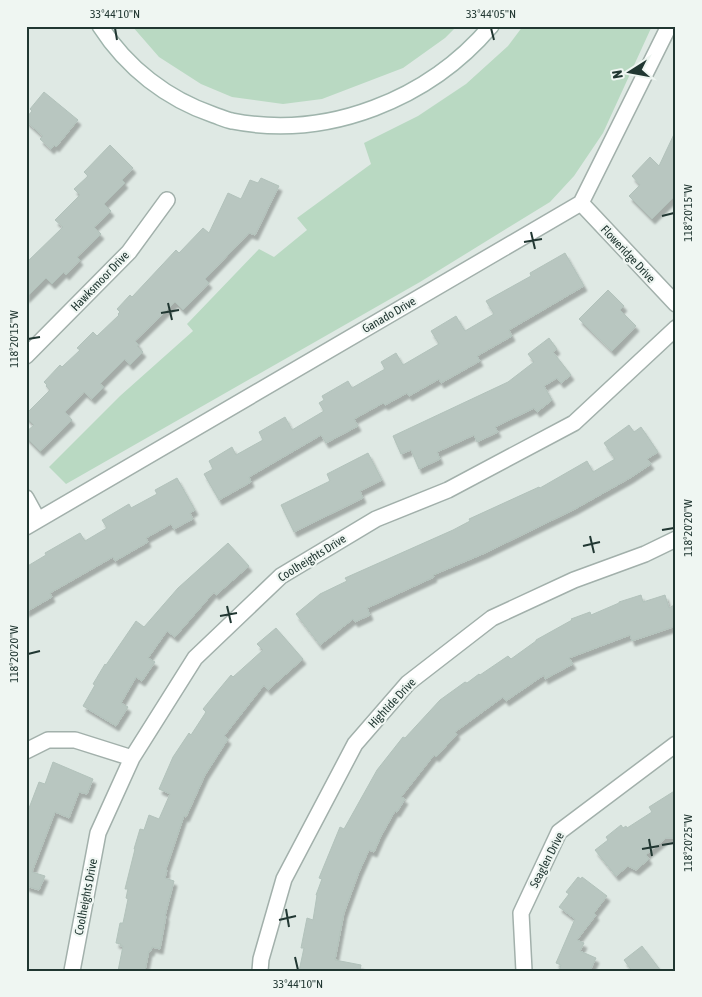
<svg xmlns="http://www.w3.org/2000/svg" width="702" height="997" font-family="'Asap Condensed',sans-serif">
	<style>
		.green { fill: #b9d9c2 }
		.building { fill: #b8c6c0; stroke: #b2c2bb; filter: url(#shadow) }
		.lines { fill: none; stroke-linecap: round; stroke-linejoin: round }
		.street-casing { stroke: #a2b0ab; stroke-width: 18 }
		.secondary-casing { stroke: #9fb4ac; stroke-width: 18 }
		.street { stroke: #fff; stroke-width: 15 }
		.secondary { stroke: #fff; stroke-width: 15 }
		.ticks { fill: none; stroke: #213732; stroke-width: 2 }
		.labels { text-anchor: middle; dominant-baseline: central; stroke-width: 4.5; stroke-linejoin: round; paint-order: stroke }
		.street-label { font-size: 12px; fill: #213732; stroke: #eff6f2 }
		.neatline { fill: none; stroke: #213732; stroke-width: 2 }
		.ticks-label { font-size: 12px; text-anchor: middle; fill: #213732 }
	</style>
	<defs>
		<filter id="shadow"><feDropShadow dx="3" dy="5" stdDeviation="1" flood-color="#0004"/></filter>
	</defs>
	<rect width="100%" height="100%" fill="#dfe9e4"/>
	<path class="green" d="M 132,26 L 457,26 L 445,38 L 403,68 L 322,99 L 283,104 L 232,97 L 201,84 L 159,57 Z
		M 523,26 L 652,26 L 603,133 L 574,176 L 550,202 L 420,282 L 66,484 L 49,467 L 120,396 L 193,331 L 187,324 L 259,249 L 274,257 L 307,230 L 297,218 L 371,164 L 364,143 L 418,116 L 466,84 L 508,46 Z"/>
	<path class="building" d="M 44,92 L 78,120 L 56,147 L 54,145 L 51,149 L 40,139 L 43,136 L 26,121 L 26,118 L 32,111 L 30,109 Z
		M 676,130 L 676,195 L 652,219 L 629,196 L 640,185 L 632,176 L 650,157 L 659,166 Z
		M 110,145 L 133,168 L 122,180 L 125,183 L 104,204 L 111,211 L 94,227 L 101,234 L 77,257 L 80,260 L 66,275 L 64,272 L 52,284 L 46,278 L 26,298 L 26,263 L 63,227 L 55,220 L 80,195 L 74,189 L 88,176 L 84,172 Z
		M 261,178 L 279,186 L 255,235 L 249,233 L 205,279 L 209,283 L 183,310 L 175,302 L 135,341 L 139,345 L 137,346 L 143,352 L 130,365 L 125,359 L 100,384 L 104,387 L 92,399 L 84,392 L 65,412 L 72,420 L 40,451 L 26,437 L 26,432 L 34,425 L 26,417 L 26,414 L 50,390 L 46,386 L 47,385 L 44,382 L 60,365 L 62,367 L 80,350 L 77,348 L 93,332 L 97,336 L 119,315 L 118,314 L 120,312 L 117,309 L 130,295 L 132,297 L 176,250 L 179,253 L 203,228 L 209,233 L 228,193 L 241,199 L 250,180 L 258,183 Z
		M 565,253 L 584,286 L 509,330 L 512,336 L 477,356 L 480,361 L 441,383 L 439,379 L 409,396 L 407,393 L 385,405 L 383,403 L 354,419 L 358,426 L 326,443 L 321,435 L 249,477 L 251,482 L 219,500 L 204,474 L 213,469 L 209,461 L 232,447 L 236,455 L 263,440 L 259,432 L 285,417 L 292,430 L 324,411 L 319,403 L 324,400 L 322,396 L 348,381 L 352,388 L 385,369 L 381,362 L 396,353 L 403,365 L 439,344 L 431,331 L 456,316 L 465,331 L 494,314 L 486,301 L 531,276 L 530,273 Z
		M 608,290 L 624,306 L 620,310 L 636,326 L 612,351 L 579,319 Z
		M 549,338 L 557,349 L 553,352 L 571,375 L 561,383 L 557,378 L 544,386 L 552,400 L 537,412 L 534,408 L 495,427 L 498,432 L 477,442 L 474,435 L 437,452 L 440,459 L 419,469 L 411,450 L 401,454 L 393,436 L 508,382 L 534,362 L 528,354 Z
		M 629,425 L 634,432 L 641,427 L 658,452 L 647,459 L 651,464 L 630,478 L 575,509 L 485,553 L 433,575 L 434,577 L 367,608 L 370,615 L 355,622 L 353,619 L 320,645 L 296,614 L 320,594 L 347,581 L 345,578 L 453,530 L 470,521 L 469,519 L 539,487 L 540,488 L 587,461 L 593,472 L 615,459 L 604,443 Z
		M 368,453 L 382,480 L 360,491 L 363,498 L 294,532 L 281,505 L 330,481 L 327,474 Z
		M 177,478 L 195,510 L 190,513 L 193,519 L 174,529 L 171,524 L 146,538 L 148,542 L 115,561 L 113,557 L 50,593 L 52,597 L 26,612 L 26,567 L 46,555 L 45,553 L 80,533 L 85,541 L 107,528 L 102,520 L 129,504 L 131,508 L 157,494 L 155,490 Z
		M 228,543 L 249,566 L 216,595 L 214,592 L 175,637 L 167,631 L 148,658 L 155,662 L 142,681 L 136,677 L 121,703 L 128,707 L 116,726 L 83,706 L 95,685 L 93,684 L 105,664 L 106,665 L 136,621 L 144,627 L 178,588 Z
		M 641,595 L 643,602 L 665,595 L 669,608 L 676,604 L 676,626 L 632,641 L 630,635 L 569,658 L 573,664 L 545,679 L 544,675 L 506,701 L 503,697 L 455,732 L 457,734 L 436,757 L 434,755 L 401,797 L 405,799 L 397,812 L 395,811 L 381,836 L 374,852 L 369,850 L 359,872 L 344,913 L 335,960 L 361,965 L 360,971 L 299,971 L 304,948 L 301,948 L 307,918 L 313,920 L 317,895 L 316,895 L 322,879 L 319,878 L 340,827 L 344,829 L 377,770 L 403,737 L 405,738 L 440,700 L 465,682 L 467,683 L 479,674 L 480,675 L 508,656 L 511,659 L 536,641 L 536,640 L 572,620 L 571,619 L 590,612 L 591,615 L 619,603 L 619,602 Z
		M 276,628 L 303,659 L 268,690 L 264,685 L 224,736 L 228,739 L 205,775 L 186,817 L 184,816 L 166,869 L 167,870 L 165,878 L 174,881 L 165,916 L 166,916 L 160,949 L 152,947 L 151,951 L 149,951 L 145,971 L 118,971 L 123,946 L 120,946 L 121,944 L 116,943 L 120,923 L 123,923 L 128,899 L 126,898 L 128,889 L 125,889 L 135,849 L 134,849 L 140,829 L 144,830 L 149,815 L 159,819 L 170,794 L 159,789 L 173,757 L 189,733 L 191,735 L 206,712 L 203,709 L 216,693 L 231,675 L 233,677 L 263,650 L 257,644 Z
		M 53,762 L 93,779 L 87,794 L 79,792 L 69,818 L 55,812 L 32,872 L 45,876 L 39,890 L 26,886 L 26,816 L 39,782 L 45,784 Z
		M 676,790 L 676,831 L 673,832 L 673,838 L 666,838 L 648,853 L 646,855 L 649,859 L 636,870 L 628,866 L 616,876 L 595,850 L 608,840 L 606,837 L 621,825 L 623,828 L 626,826 L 627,828 L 652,812 L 649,807 Z
		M 578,877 L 581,879 L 582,877 L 607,896 L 594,913 L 596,915 L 577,940 L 584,943 L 580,951 L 596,958 L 590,971 L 559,971 L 561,965 L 556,963 L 575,919 L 559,907 L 569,894 L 566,892 Z
		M 642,946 L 661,971 L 632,971 L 624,960 Z"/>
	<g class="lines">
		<defs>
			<path id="street" d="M 581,203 L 676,304
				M 26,356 L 129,252 L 167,200
				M 26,498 L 38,520
				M 26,527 L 581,203 L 669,26
				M 26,751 L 48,740 L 75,740 L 132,758
				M 72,971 L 98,833 L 132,758 L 195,658 L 281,576 L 376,519 L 448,490 L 574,423 L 676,328
				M 260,971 L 261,959 L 284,879 L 355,744 L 408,683 L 492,618 L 574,580 L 645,554 L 676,539
				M 524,971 L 521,913 L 559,832 L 676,744"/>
			<path id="secondary" d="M 100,26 C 127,68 167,99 214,115 C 220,117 226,120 232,121 C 328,140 429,99 491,26"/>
		</defs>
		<use href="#street" class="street-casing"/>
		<use href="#secondary" class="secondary-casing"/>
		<use href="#street" class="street"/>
		<use href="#secondary" class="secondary"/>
	</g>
	<path class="ticks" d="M 115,28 L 117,40M 491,28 L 494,40M 662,216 L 674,213M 531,232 L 535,249M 524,242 L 542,239M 168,303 L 172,320M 161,313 L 179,310M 28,339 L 40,337M 662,530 L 674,528M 590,536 L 594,553M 583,546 L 600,542M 227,606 L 231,623M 220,616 L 237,613M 28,654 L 40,651M 649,839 L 652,856M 662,845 L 674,843M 642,849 L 659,846M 286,909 L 289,927M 279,920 L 296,916M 295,957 L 298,970"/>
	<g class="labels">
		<g class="street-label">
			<text transform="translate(628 254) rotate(47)">Floweridge Drive</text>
			<text transform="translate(100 281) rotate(-46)">Hawksmoor Drive</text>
			<text transform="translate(389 315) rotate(-30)">Ganado Drive</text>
			<text transform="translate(312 558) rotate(-32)">Coolheights Drive</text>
			<text transform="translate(392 703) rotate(-47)">Hightide Drive</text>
			<text transform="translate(547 860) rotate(-63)">Seaglen Drive</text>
			<text transform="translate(86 897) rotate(-79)">Coolheights Drive</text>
		</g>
	</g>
	<rect width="702" height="997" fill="none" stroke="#eff6f2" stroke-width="55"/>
	<g transform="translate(630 72) rotate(259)" stroke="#eff6f2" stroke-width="4" paint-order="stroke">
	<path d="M0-4L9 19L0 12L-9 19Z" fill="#213732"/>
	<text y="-8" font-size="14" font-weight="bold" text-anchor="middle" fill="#213732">N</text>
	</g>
	<rect x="28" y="28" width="646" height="942" class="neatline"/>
	<g class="ticks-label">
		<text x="115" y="18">33°44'10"N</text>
		<text x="491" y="18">33°44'05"N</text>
		<text transform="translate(688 213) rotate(-90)" y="4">118°20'15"W</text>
		<text transform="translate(14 339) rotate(-90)" y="4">118°20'15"W</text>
		<text transform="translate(688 528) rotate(-90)" y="4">118°20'20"W</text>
		<text transform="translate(14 654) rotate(-90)" y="4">118°20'20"W</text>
		<text transform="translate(688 843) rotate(-90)" y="4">118°20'25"W</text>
		<text x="298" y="988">33°44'10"N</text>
	</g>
</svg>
